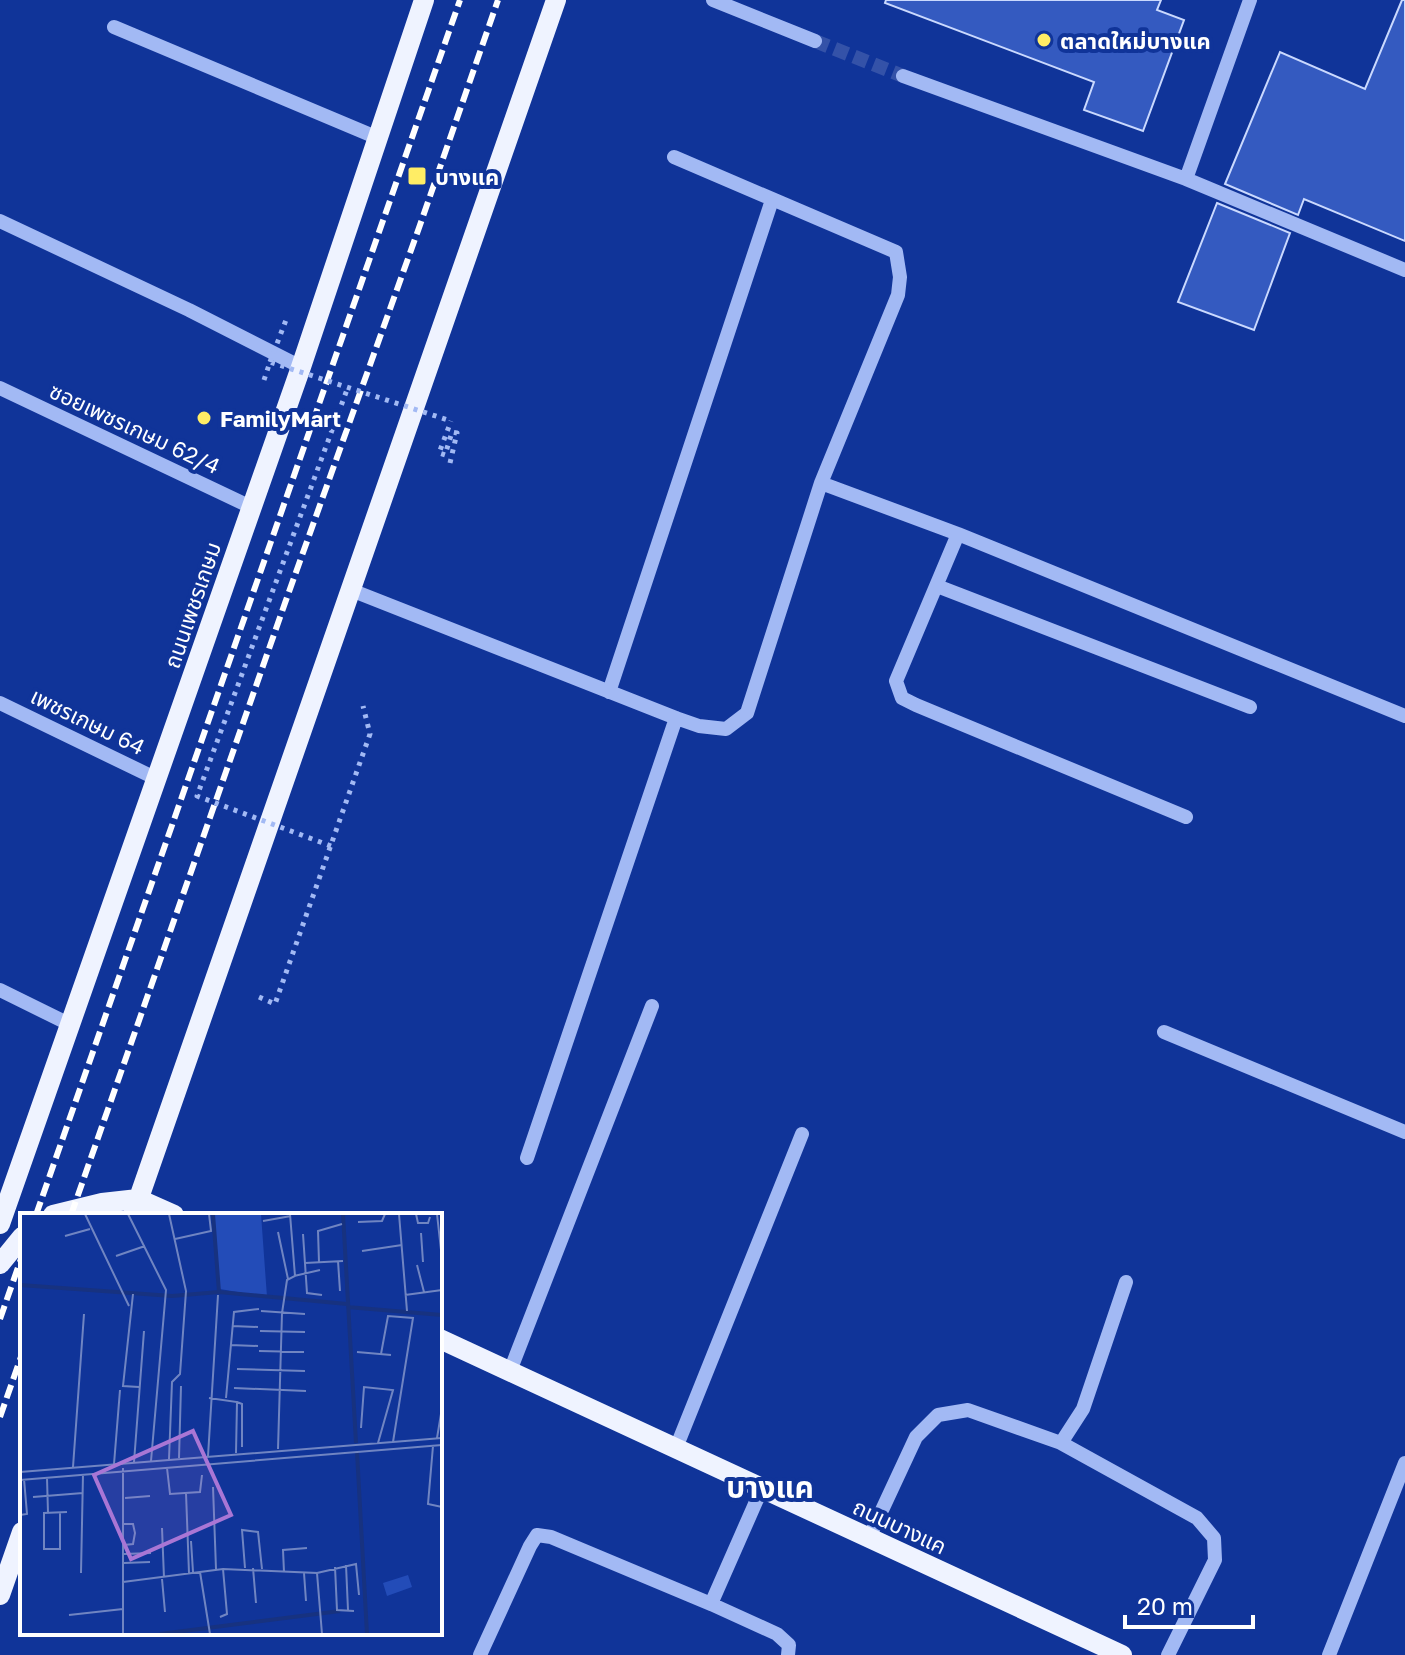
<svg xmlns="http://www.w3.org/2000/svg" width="1405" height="1655" font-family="'Golos Text','Noto Sans Thai',sans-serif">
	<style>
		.building { fill: #345ac0; stroke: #cad9fe; stroke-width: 2 }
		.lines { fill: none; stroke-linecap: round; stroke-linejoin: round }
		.minor-tunnel { stroke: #3452a8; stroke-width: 14; stroke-dasharray: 14 7; stroke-linecap: butt }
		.path { stroke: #a2b9f4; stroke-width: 5; stroke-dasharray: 4 6; stroke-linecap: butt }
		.minor { stroke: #a2b9f4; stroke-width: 14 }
		.major { stroke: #eff3ff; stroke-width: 20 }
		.rail { stroke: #fff; stroke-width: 6; stroke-dasharray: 14 6; stroke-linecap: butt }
		.path-bridge { stroke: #a2b9f4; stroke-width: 5; stroke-dasharray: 4 6; stroke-linecap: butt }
		.poi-dot { fill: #ffed65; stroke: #103499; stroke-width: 3 }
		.labels { text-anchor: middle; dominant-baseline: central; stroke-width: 8; stroke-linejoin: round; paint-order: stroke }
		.poi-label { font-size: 22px; font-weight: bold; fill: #fff; stroke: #103499; text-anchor: start }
		.street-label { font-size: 22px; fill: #fff; stroke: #103499 }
		.district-label { font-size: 30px; font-weight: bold; fill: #fff; stroke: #103499 }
		.inset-river { fill: none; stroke: #173280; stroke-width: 4 }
		.inset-road { fill: none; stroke: #7085c2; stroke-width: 2 }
		.view { fill: #a976d5; fill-opacity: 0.15; stroke: #a976d5; stroke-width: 4 }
		.inset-edge { fill: none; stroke: #fff; stroke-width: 4 }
	</style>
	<rect width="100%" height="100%" fill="#103499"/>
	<path class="building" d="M 886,0 L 1161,0 L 1157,10 L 1184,20 L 1143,131 L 1084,110 L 1094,82 L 885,3 Z
		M 1402,0 L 1405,0 L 1405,241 L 1304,199 L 1298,215 L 1225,184 L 1280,52 L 1365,89 Z
		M 1217,203 L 1290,233 L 1254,330 L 1178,302 Z"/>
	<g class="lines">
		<path class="minor-tunnel" d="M 815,41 L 903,76"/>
		<path class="path" d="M 450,463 L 457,433 L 452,432 L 445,455 L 439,453 L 451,421
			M 259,997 L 275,1004 L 370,734 L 363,706"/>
		<path class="minor" d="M 713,0 L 815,41
			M 114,27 L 378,138
			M 903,76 L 1186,179 L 1405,270
			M 1186,179 L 1250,0
			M 0,221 L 189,310 L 301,367
			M 0,388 L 251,507
			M 821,483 L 958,534 L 1405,716
			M 958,534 L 896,681 L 902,698 L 916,705 L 1186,817
			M 937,586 L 1250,707
			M 351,590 L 676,718 L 699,726 L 726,729 L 747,713 L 821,483 L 898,295 L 900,277 L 896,252 L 674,157
			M 609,692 L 772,200
			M 0,703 L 157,779
			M 0,990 L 71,1025
			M 1164,1032 L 1405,1132
			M 527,1158 L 676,718
			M 510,1371 L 652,1006
			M 1061,1443 L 1083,1409 L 1126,1282
			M 676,1448 L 802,1134
			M 869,1538 L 916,1437 L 938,1415 L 968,1410 L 1061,1443 L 1197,1518 L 1214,1538 L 1215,1560 L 1168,1655
			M 711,1604 L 762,1488
			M 480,1655 L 530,1546 L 537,1535 L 551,1537 L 711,1604 L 777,1634 L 789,1645 L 788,1655
			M 1329,1655 L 1405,1463"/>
		<path class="major" d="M 53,1215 L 102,1203 L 138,1199 L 174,1215
			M 133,1215 L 556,0
			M 0,1224 L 301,367 L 424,0
			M 0,1264 L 22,1237
			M 440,1339 L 1122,1655
			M 0,1595 L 22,1532"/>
		<path class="rail" d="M 36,1215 L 460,0
			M 71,1215 L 285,603 L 420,225 L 498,0
			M 0,1319 L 22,1256
			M 0,1417 L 22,1354"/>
		<path class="path-bridge" d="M 270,362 L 286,320
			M 264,380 L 270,362 L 451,421
			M 331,846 L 197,796 L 348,387"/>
	</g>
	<g class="poi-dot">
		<circle cx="1044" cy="40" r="8"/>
		<rect x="407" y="166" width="20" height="20" rx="4"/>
		<circle cx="204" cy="418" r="8"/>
	</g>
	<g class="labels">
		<g class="poi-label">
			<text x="1060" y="40">ตลาดใหม่บางแค</text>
			<text x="435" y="176">บางแค</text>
			<text x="220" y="418">FamilyMart</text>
		</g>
		<g class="street-label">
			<text transform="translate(135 428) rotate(25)">ซอยเพชรเกษม 62/4</text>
			<text transform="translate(192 605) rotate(-71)">ถนนเพชรเกษม</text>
			<text transform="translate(88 721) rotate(26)">เพชรเกษม 64</text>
			<text transform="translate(900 1526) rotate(25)">ถนนบางแค</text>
		</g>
		<g class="district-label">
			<text x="770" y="1487">บางแค</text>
		</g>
	</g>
	<g transform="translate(20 1213)">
		<rect width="422" height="422" fill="#103499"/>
		<path d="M 193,1 L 241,1 L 247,84 L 200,76 ZM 388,362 L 392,374 L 367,383 L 363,370 Z" fill="#234cb8"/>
		<path class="inset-river" d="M 193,1 L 199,79M 323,1 L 336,230M 0,72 L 152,83 L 199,79 L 327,91M 327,94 L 422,102M 337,239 L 347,421M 140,421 L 320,398"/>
		<path class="inset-road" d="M 65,1 L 109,93M 108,1 L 146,77 L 131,248M 149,1 L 166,78 L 160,161 L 152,169 L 149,246M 379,1 L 387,98M 396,1 L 398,10 L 408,10 L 410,4M 417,1 L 422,46M 243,8 L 271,3M 338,9 L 362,8 L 365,1M 258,19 L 268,66M 401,20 L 403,49M 283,21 L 287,80 L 302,82M 45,23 L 70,16M 155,26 L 191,18 L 189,1M 342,38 L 382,32M 96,43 L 125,33M 318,48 L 320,78M 299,49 L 298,18 L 322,11M 285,50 L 323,48M 397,52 L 404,79M 274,63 L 300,57M 113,81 L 103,173 L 119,174M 385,82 L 422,77M 241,98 L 285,101M 212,113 L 238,114M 240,118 L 285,119M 210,132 L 238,133M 239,138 L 284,139M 337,139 L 371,142M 361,141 L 368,103 L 393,105 L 373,229M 217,156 L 285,158M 214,175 L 286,178M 189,185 L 217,189 L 216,240M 206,185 L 214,99 L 239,96M 217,189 L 222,191 L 222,234M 341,215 L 344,174 L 373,177 L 358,230M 417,225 L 422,195M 413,233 L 408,291 L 422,294M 258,236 L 262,100 L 267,67 L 275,63 L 270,1M 188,243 L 198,82M 159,245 L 161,173M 114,249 L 124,118M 94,251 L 100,177M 53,254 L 64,101M 147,255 L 150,281 L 180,279 L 182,262M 0,259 L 422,225M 27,265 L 28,300M 0,267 L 422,232M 193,274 L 196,356M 166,280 L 169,360M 13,284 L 63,280M 105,285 L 130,283M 40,300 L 40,336 L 24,336 L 24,300 L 47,299M 0,302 L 7,301 L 4,266M 142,315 L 144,365M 171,328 L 173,359M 104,332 L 113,331 L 115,320 L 113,311 L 104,311M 104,341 L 131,340M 104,350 L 130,349M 326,352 L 328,397M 315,354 L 317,397 L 334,398M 225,355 L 222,317 L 238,319 L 242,356M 233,355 L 236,390M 180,359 L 190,421M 264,359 L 263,337 L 287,335M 61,360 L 63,261M 284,360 L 286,388M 297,360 L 336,351 L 339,382M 142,366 L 145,399M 103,369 L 203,356 L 297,360 L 302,421M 49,402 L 103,396M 200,404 L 207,401 L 203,356M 103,421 L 103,255"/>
		<path class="view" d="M 173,218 L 211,302 L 111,346 L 74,262 Z"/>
		<rect width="422" height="422" class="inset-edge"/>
	</g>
	<path d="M1125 1615v12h128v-12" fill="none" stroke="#ffffff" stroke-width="4"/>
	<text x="1137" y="1615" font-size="24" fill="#ffffff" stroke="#103499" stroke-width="6" paint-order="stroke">20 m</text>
</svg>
